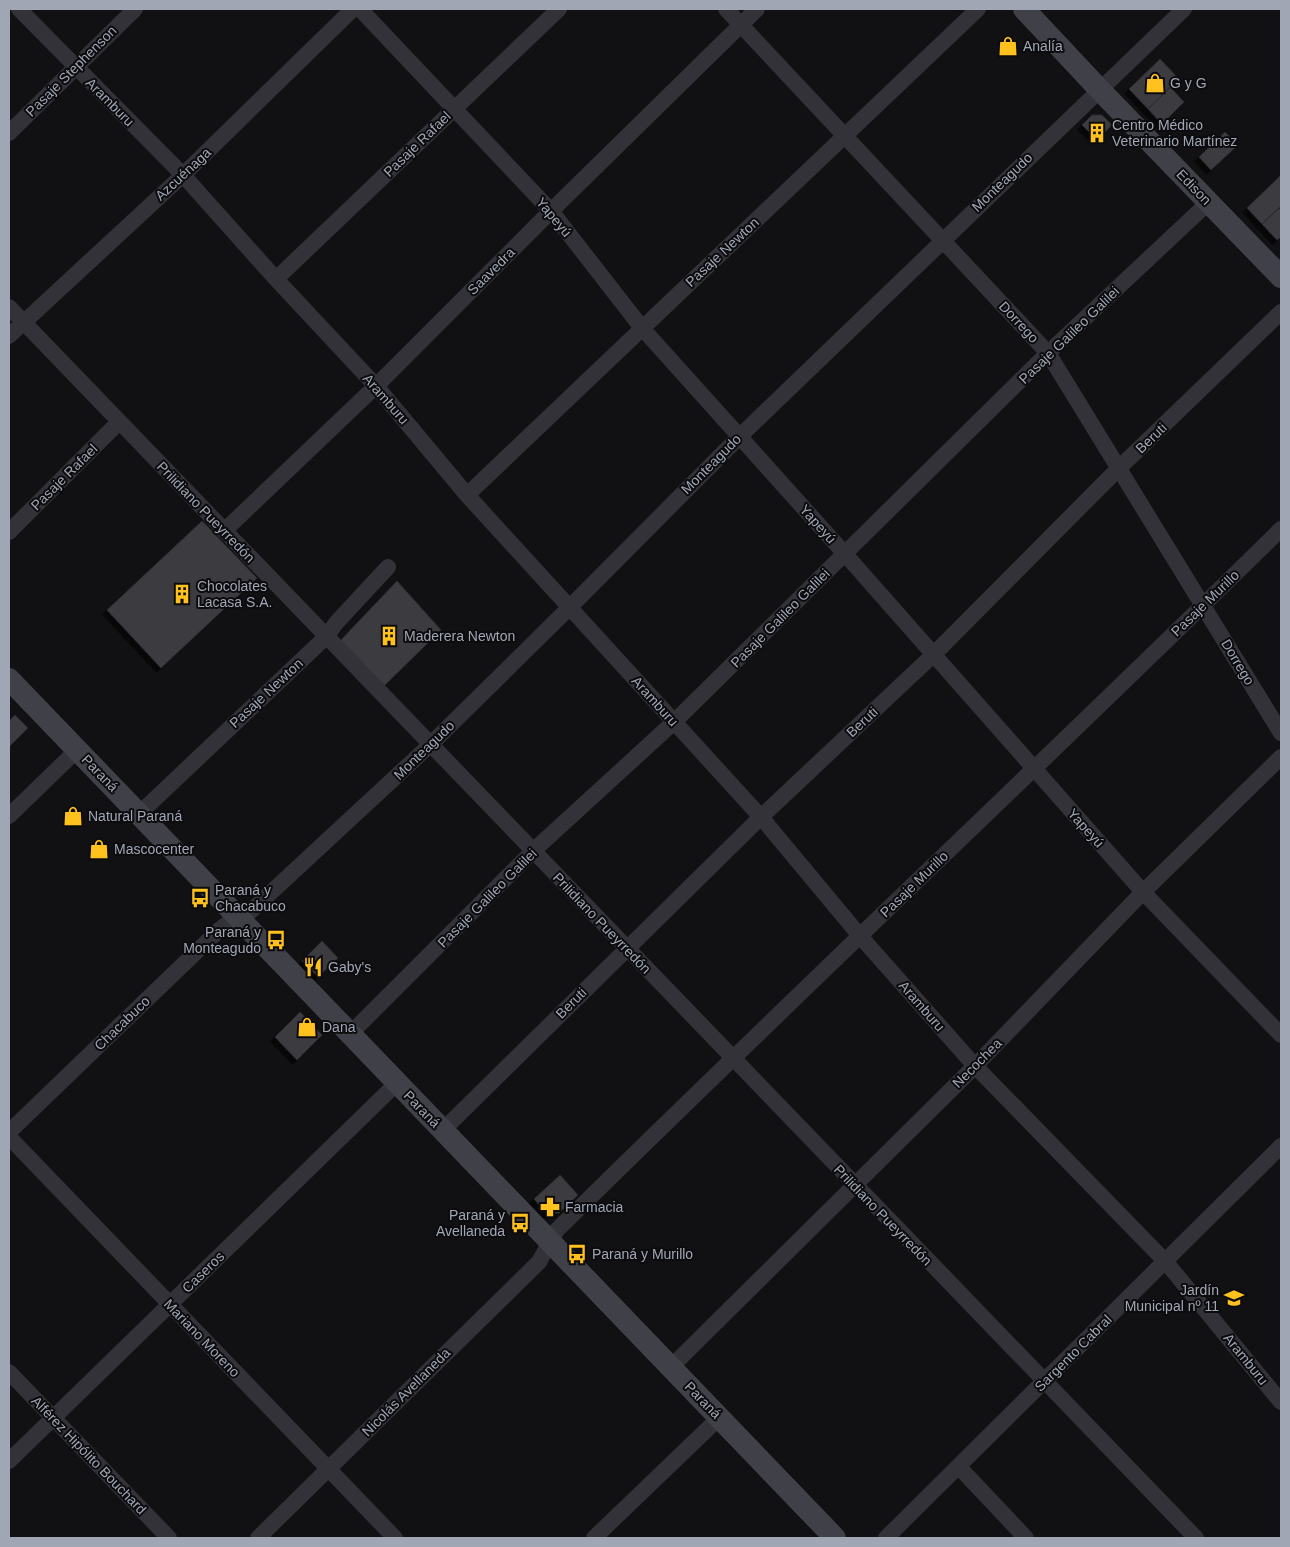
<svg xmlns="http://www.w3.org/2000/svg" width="1290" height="1547" font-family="Helvetica,sans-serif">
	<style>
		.building { fill: #3a3b41; stroke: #2b2b2f; filter: url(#shadow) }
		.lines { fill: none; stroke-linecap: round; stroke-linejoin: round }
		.street { stroke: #323238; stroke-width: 16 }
		.secondary { stroke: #404148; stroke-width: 22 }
		.labels { text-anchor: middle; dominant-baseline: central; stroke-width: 4; stroke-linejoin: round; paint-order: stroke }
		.poi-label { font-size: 14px; fill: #a1a6b5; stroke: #0c0c0e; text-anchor: start }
		.street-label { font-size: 14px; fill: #a1a6b5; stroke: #0c0c0e }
	</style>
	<defs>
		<filter id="shadow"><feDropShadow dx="-4.5" dy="4.5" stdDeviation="0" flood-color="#0009"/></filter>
	</defs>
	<rect width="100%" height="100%" fill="#111113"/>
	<path class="building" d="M 1160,59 L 1179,79 L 1148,109 L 1129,89 Z
		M 1170,87 L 1184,102 L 1162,124 L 1148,109 Z
		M 1092,115 L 1102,115 L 1112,125 L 1097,140 L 1082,125 Z
		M 1225,132 L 1238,145 L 1211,170 L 1199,157 Z
		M 1281,175 L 1281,206 L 1262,224 L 1247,208 Z
		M 1279,208 L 1281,211 L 1281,237 L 1277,240 L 1262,224 Z
		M 202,521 L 257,578 L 161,668 L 107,610 Z
		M 397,581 L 441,630 L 382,688 L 338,643 Z
		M 15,715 L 28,728 L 9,747 L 9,721 Z
		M 322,941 L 338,958 L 318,977 L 302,961 Z
		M 300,1012 L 322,1035 L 297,1060 L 275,1037 Z
		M 560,1175 L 578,1195 L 559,1213 L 546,1213 L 534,1199 Z"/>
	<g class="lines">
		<path class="street" d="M 19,9 L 183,175 L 276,279 L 376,386 L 467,495 L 761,817 L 860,936 L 975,1066 L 1165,1261 L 1281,1402
			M 360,9 L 551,211 L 642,328 L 845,554 L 1143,892 L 1281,1035
			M 726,9 L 1048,353 L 1281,733
			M 9,133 L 135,9
			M 276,279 L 559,9
			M 9,307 L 1196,1538
			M 9,336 L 183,175 L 353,9
			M 467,495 L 978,9
			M 224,531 L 376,386 L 551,211 L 757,9
			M 9,532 L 119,422
			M 139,814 L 327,636 L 336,623 L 388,567
			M 9,816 L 77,750
			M 350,1034 L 533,851 L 674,722 L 1048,353 L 1209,202
			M 443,1130 L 761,817 L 933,655 L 1118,469 L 1281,312
			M 9,1132 L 219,930 L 237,916 L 251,911 L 430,745 L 570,607 L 739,437 L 1184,9
			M 9,1137 L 395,1538
			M 671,1367 L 975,1066 L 1143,892 L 1281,757
			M 9,1372 L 169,1538
			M 9,1461 L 397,1083
			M 959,1467 L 1026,1538
			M 258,1538 L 539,1262 L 557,1230 C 796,994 1042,764 1281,529
			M 594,1538 L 719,1418
			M 886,1538 L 1281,1146"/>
		<path class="secondary" d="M 1024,9 L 1099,89 L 1281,277
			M 9,679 L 835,1538"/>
	</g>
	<defs>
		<symbol id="shop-bare" viewBox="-9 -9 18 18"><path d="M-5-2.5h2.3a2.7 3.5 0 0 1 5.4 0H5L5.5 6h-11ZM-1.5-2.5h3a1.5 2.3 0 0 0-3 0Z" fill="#ffc11d" stroke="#0c0c0e" stroke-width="2.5" paint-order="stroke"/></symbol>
		<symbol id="building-bare" viewBox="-9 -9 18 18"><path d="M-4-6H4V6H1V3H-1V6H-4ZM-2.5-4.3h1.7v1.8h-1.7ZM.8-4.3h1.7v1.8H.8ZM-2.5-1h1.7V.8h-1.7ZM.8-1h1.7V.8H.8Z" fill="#ffc11d" stroke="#0c0c0e" stroke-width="2.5" paint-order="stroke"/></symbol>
		<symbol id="bus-bare" viewBox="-9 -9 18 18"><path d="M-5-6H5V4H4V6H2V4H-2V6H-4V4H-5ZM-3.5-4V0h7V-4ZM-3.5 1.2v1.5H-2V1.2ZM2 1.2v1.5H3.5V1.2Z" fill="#ffc11d" stroke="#0c0c0e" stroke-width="2.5" paint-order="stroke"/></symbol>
		<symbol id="restaurant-bare" viewBox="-9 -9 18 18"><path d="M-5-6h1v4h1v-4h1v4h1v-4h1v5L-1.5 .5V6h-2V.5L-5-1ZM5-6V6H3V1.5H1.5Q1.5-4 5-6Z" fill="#ffc11d" stroke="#0c0c0e" stroke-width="2.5" paint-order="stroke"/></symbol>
		<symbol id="pharmacy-bare" viewBox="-9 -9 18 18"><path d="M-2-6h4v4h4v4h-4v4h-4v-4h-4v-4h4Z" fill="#ffc11d" stroke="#0c0c0e" stroke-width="2.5" paint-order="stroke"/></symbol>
		<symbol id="school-bare" viewBox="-9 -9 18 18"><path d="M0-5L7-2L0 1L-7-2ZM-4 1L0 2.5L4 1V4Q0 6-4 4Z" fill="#ffc11d" stroke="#0c0c0e" stroke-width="2.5" paint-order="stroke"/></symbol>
	</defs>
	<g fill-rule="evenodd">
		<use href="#shop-bare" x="994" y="32" width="28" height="28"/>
		<use href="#shop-bare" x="1141" y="69" width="28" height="28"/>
		<use href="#building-bare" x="1083" y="119" width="28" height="28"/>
		<use href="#building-bare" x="168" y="580" width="28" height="28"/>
		<use href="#building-bare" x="375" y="622" width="28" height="28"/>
		<use href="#shop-bare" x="59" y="802" width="28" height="28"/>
		<use href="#shop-bare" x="85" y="835" width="28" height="28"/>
		<use href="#bus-bare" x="186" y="884" width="28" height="28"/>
		<use href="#bus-bare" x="262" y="926" width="28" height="28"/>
		<use href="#restaurant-bare" x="299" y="953" width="28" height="28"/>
		<use href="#shop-bare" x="293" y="1013" width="28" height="28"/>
		<use href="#pharmacy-bare" x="536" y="1193" width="28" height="28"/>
		<use href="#bus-bare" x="506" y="1209" width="28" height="28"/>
		<use href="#bus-bare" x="563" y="1240" width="28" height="28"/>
		<use href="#school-bare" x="1220" y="1284" width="28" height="28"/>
	</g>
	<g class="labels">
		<g class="poi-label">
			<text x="1023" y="46">Analía</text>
			<text x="1170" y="83">G y G</text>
			<text x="1112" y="125">Centro Médico<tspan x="1112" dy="16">Veterinario Martínez</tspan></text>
			<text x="197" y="586">Chocolates<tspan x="197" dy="16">Lacasa S.A.</tspan></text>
			<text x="404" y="636">Maderera Newton</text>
			<text x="88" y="816">Natural Paraná</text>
			<text x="114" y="849">Mascocenter</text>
			<text x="215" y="890">Paraná y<tspan x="215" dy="16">Chacabuco</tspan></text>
			<text x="261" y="932" text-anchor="end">Paraná y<tspan x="261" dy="16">Monteagudo</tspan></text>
			<text x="328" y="967">Gaby's</text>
			<text x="322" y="1027">Dana</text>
			<text x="565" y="1207">Farmacia</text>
			<text x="505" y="1215" text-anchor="end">Paraná y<tspan x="505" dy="16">Avellaneda</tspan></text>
			<text x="592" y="1254">Paraná y Murillo</text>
			<text x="1219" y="1290" text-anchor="end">Jardín<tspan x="1219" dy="16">Municipal nº 11</tspan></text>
		</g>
		<g class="street-label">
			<text transform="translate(71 71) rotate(-45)">Pasaje Stephenson</text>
			<text transform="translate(110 102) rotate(45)">Aramburu</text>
			<text transform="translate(417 144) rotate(-44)">Pasaje Rafael</text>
			<text transform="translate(183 174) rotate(-43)">Azcuénaga</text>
			<text transform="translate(1002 182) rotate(-44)">Monteagudo</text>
			<text transform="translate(1194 187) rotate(46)">Edison</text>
			<text transform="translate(554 217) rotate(50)">Yapeyú</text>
			<text transform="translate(722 252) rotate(-43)">Pasaje Newton</text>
			<text transform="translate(491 271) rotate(-45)">Saavedra</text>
			<text transform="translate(1019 322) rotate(47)">Dorrego</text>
			<text transform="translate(1069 335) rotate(-44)">Pasaje Galileo Galilei</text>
			<text transform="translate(386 399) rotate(49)">Aramburu</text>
			<text transform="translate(1151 438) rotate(-44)">Beruti</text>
			<text transform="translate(711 464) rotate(-45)">Monteagudo</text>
			<text transform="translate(64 477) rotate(-45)">Pasaje Rafael</text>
			<text transform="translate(206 512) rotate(46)">Prilidiano Pueyrredón</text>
			<text transform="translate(818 524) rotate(48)">Yapeyú</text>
			<text transform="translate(1205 603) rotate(-44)">Pasaje Murillo</text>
			<text transform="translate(780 618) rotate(-45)">Pasaje Galileo Galilei</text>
			<text transform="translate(1238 662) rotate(59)">Dorrego</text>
			<text transform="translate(266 693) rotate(-43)">Pasaje Newton</text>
			<text transform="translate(655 701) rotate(48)">Aramburu</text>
			<text transform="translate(862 722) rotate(-43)">Beruti</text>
			<text transform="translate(424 750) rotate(-44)">Monteagudo</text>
			<text transform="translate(100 773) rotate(46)">Paraná</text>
			<text transform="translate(1086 828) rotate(48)">Yapeyú</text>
			<text transform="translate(914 884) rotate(-44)">Pasaje Murillo</text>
			<text transform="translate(487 898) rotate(-45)">Pasaje Galileo Galilei</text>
			<text transform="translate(602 923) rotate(46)">Prilidiano Pueyrredón</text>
			<text transform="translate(571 1003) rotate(-45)">Beruti</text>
			<text transform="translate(922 1006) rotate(49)">Aramburu</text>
			<text transform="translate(122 1023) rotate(-44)">Chacabuco</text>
			<text transform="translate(977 1063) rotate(-45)">Necochea</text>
			<text transform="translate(422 1109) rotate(46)">Paraná</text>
			<text transform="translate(883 1215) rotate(46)">Prilidiano Pueyrredón</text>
			<text transform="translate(203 1272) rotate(-44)">Caseros</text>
			<text transform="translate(202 1338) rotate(46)">Mariano Moreno</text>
			<text transform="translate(1073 1353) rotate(-45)">Sargento Cabral</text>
			<text transform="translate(1246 1359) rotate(51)">Aramburu</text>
			<text transform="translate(406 1392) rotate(-45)">Nicolás Avellaneda</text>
			<text transform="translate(703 1400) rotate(46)">Paraná</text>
			<text transform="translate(89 1455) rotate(46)">Alférez Hipólito Bouchard</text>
		</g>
	</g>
	<rect width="1290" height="1547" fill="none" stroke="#a1a6b5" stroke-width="20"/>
</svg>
